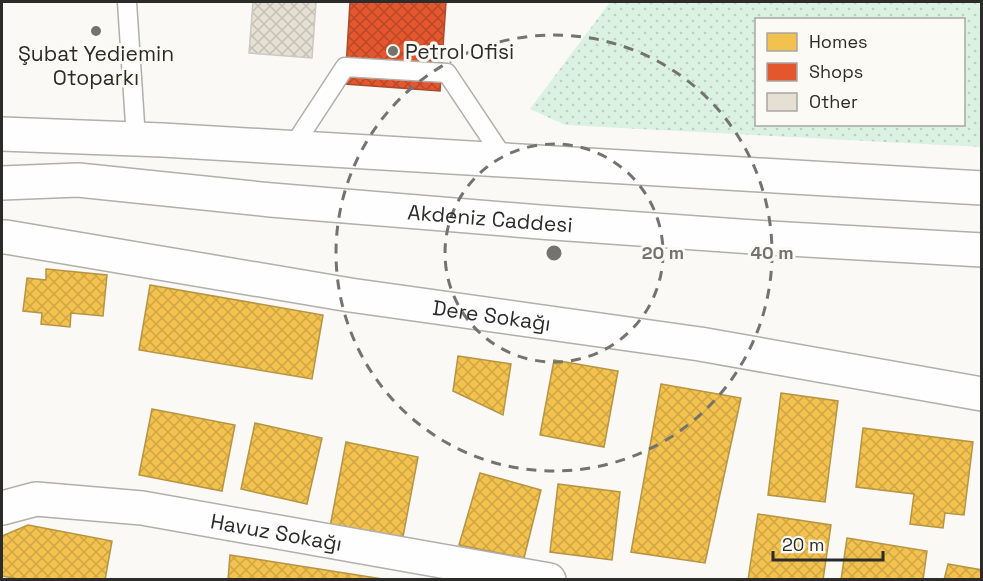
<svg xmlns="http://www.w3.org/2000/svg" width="983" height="581" font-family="'Space Grotesk',sans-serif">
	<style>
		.park { fill: url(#park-dots); fill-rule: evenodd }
		.homes { fill: url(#homes-cross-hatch); stroke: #b69443; stroke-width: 1.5 }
		.shops { fill: url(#shops-cross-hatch); stroke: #ac4a2c; stroke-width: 1.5 }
		.building { fill: url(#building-cross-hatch); stroke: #cac9c6; stroke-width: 1.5 }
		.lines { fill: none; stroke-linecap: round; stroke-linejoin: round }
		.lane-casing { stroke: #b0afac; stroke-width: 21 }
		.street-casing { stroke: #b0afac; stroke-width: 36 }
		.primary-casing { stroke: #b0afac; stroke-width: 36 }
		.lane { stroke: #fefefe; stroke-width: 18 }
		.street { stroke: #fefefe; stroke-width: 33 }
		.primary { stroke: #fefefe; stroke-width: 33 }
		.ring { fill: none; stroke: #737370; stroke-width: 3; stroke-dasharray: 10 8 }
		.poi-dot { fill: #737370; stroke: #fbfaf4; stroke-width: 2 }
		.labels { text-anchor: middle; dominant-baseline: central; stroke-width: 6; stroke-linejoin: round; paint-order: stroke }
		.poi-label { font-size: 21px; fill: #2b2b29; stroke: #fbfaf4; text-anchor: start }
		.street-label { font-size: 21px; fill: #2b2b29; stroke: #fbfaf4 }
		.centre { fill: #737370; stroke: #fbfaf4; stroke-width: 3 }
		.ring-label { font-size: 18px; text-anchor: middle; font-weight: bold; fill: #737370; stroke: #fbfaf4; stroke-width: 6; stroke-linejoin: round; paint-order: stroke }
	</style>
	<defs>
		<pattern id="park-dots" width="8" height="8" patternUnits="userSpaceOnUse" patternTransform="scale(1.5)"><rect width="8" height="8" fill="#dbf2e2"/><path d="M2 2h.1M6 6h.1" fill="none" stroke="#bcd0c2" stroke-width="1.8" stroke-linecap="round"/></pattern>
		<pattern id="homes-cross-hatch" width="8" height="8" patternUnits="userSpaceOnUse" patternTransform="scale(1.5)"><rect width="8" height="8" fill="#f2c14e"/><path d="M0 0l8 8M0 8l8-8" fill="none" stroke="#d0a644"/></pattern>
		<pattern id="shops-cross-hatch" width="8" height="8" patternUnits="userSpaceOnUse" patternTransform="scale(1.5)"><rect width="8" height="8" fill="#e4572e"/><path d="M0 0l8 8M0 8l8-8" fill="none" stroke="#b94827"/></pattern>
		<pattern id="building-cross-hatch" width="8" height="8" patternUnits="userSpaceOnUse" patternTransform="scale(1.5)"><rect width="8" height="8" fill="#e6dfd3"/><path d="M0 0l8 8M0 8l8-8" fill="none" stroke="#c5c0b5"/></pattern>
	</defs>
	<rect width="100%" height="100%" fill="#faf9f5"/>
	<path class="park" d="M 610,2 L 981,2 L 981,147 L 565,125 L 530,109 ZM 756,20 L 964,20 L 964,124 L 756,124 Z"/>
	<path class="homes" d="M 46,269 L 107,275 L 103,316 L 71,313 L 70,327 L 41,324 L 42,313 L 23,311 L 27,278 L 46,280 Z
		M 150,285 L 323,315 L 312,379 L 139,350 Z
		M 458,356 L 511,364 L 503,415 L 453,391 Z
		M 554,360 L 618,371 L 604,447 L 540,435 Z
		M 661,384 L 741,398 L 705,563 L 631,552 Z
		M 781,393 L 838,401 L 825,502 L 768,495 Z
		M 152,409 L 235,425 L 222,491 L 139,475 Z
		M 255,423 L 322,438 L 307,504 L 241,489 Z
		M 863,428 L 973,442 L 964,515 L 945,513 L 943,528 L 910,524 L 914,494 L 856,487 Z
		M 346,442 L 418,457 L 402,542 L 330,527 Z
		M 480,473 L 541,490 L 524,558 L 459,545 Z
		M 558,484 L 620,492 L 612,560 L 550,552 Z
		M 758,514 L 831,525 L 823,580 L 748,580 Z
		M 28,525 L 112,541 L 105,580 L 23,580 L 2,576 L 2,536 Z
		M 847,538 L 927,551 L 923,580 L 841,580 Z
		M 230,555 L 389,580 L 228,580 Z
		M 948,564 L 982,570 L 982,580 L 944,580 Z"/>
	<path class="shops" d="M 350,2 L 446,2 L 440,91 L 345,84 Z"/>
	<path class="building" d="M 253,2 L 316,2 L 312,58 L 249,53 Z"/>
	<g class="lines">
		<defs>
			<path id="lane" d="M 127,2 L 136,139
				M 292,148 L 345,67 L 447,73 L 505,160"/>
			<g id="street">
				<path id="s1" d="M 2,237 L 6,237 L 350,295 L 700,344 L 982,394"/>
				<path id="s2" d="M 2,508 L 36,499 L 142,508 L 549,580"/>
			</g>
			<g id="primary">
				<path d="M 2,134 L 162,140 L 982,188"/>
				<path id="s3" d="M 2,183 L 78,180 L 271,200 L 540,222 L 753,237 L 982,250"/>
			</g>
		</defs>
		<use href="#lane" class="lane-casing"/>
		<use href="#street" class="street-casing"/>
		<use href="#primary" class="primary-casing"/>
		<use href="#lane" class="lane"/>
		<use href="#street" class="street"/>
		<use href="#primary" class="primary"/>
	</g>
	<g class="ring">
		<circle cx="554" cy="253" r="109"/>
		<circle cx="554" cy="253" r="218"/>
	</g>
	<g class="poi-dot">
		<circle cx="96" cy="31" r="6"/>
		<circle cx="393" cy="51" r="6"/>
	</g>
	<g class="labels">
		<g class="poi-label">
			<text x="405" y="51">Petrol Ofisi</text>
			<text x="96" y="53" text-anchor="middle">Şubat Yediemin<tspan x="96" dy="24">Otoparkı</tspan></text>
		</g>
		<g class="street-label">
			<text stroke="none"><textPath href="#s3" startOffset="490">Akdeniz Caddesi</textPath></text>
			<text stroke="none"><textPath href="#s1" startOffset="496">Dere Sokağı</textPath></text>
			<text stroke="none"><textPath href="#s2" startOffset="278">Havuz Sokağı</textPath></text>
		</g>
	</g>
	<circle cx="554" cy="253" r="9" class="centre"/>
	<g class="ring-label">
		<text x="663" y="259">20 m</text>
		<text x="772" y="259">40 m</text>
	</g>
	<rect width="983" height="581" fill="none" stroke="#2b2b29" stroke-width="6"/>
	<rect x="755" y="18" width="210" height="108" fill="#fbfaf4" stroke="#a8a7a3" stroke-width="1.5"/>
	<rect x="767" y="33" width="30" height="18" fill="#f2c14e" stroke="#a8a7a3" stroke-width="1.5"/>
	<text x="809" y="48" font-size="18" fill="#2b2b29">Homes</text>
	<rect x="767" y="63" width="30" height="18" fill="#e4572e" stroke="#a8a7a3" stroke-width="1.5"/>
	<text x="809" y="78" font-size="18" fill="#2b2b29">Shops</text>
	<rect x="767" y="93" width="30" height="18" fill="#e6dfd3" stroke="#a8a7a3" stroke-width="1.5"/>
	<text x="809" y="108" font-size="18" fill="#2b2b29">Other</text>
	<path d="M773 551v9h110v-9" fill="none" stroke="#2b2b29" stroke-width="3"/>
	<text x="782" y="551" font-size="18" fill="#2b2b29" stroke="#fbfaf4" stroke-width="4.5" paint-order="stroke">20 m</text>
</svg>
